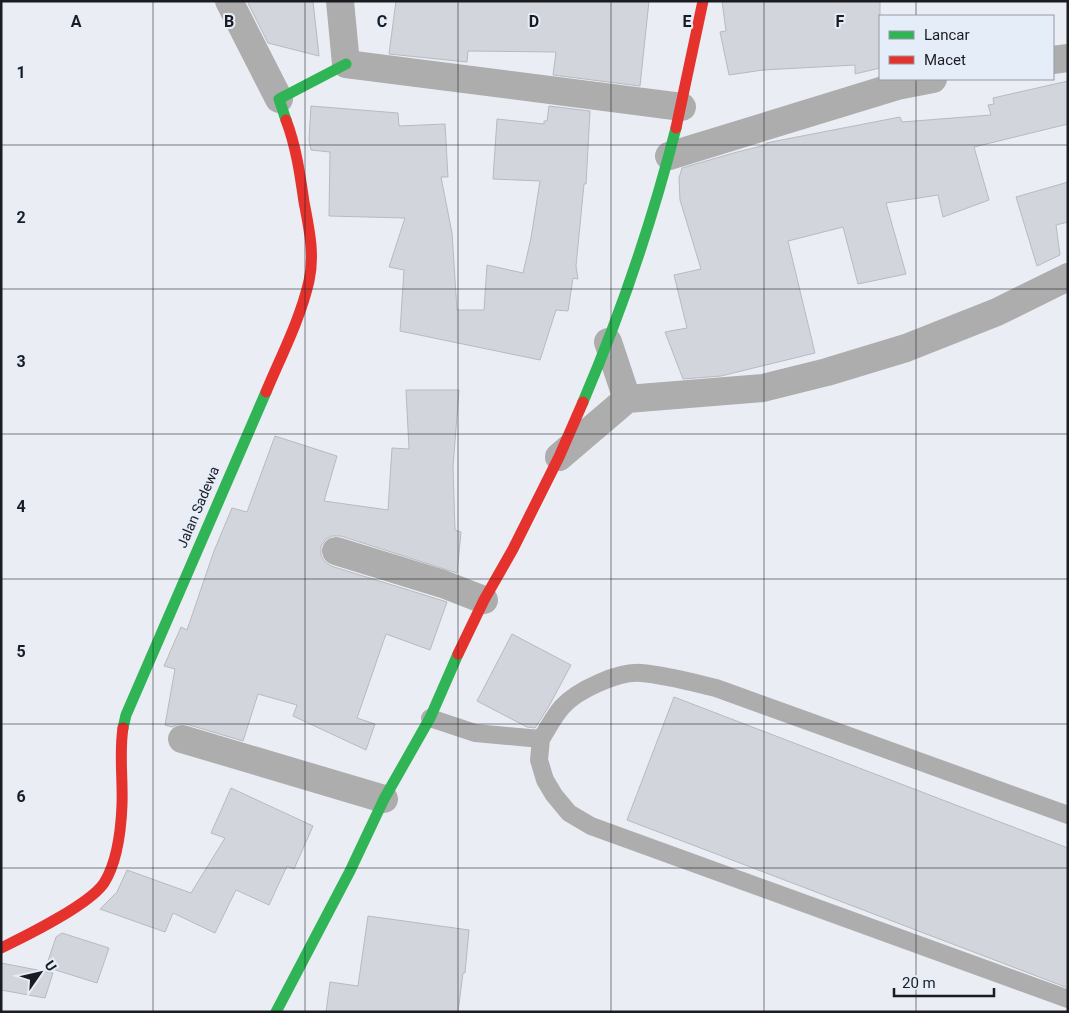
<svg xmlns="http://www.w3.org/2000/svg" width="1069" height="1013" font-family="Roboto,sans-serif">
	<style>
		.building { fill: #d2d5db; stroke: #b7bbc0 }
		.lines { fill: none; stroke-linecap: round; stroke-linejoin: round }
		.lane { stroke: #adadae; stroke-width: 18 }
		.street { stroke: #adadae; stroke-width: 28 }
		.fast { stroke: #30b455; stroke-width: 11 }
		.jam { stroke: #e5322d; stroke-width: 11 }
		.grid { fill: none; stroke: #1a1c21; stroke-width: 1; stroke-opacity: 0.55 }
		.labels { text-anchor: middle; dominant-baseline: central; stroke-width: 4; stroke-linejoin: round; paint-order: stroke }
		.street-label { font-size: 14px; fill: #1a1c21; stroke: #e5edf9 }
		.grid-label { font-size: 16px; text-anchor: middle; font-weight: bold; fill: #1a1c21; stroke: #e5edf9; stroke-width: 4; stroke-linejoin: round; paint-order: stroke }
	</style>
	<rect width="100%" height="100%" fill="#eaeef4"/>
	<path class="building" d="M 247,1 L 313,1 L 319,56 L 268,43 Z
		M 396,1 L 649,1 L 640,86 L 553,75 L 556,52 L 468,51 L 467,62 L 389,54 Z
		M 722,1 L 880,1 L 880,68 L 855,74 L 855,65 L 763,70 L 729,75 L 720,32 L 726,31 Z
		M 1068,81 L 1068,124 L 974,147 L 989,200 L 943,217 L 938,195 L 886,203 L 906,274 L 858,284 L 843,227 L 788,241 L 815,353 L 721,376 L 683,379 L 665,332 L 687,328 L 674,275 L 701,269 L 680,200 L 679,178 L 682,168 L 737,152 L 766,145 L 766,143 L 900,117 L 902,122 L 991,115 L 988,105 L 994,104 L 993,98 Z
		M 311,106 L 398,113 L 399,126 L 445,124 L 448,177 L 441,177 L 452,233 L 457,310 L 484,310 L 487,265 L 523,273 L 531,238 L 540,181 L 493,179 L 497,119 L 544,124 L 544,121 L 547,121 L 549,106 L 590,111 L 586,184 L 584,184 L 576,266 L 578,279 L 573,278 L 568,311 L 556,310 L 540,360 L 400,331 L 404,270 L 389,267 L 405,218 L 329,216 L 330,152 L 311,150 L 309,140 Z
		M 1068,182 L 1068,222 L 1056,225 L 1060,255 L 1037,266 L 1016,197 Z
		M 406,390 L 459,390 L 453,467 L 455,530 L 461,532 L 457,573 L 341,536 L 332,536 L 326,539 L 321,546 L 321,555 L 324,561 L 331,566 L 447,602 L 430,650 L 386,634 L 357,718 L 375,724 L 366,750 L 293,716 L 297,705 L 258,694 L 243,741 L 186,724 L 179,724 L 172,727 L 165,725 L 175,669 L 164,666 L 181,627 L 187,630 L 214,551 L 232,508 L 247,512 L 275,436 L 337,456 L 324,501 L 388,510 L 392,448 L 409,449 Z
		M 512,634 L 571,665 L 549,706 L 535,728 L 527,727 L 477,701 Z
		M 674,697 L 1068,848 L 1068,988 L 627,820 Z
		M 231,788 L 313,826 L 294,869 L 287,866 L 269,905 L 236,890 L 215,933 L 173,913 L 165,932 L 100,909 L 117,892 L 127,870 L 191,893 L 225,838 L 211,833 Z
		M 368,916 L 469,930 L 465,973 L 463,973 L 458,1012 L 326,1012 L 330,982 L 358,986 Z
		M 62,933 L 109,948 L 97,983 L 46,967 L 56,937 Z
		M 1,963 L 53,973 L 45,998 L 1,990 Z"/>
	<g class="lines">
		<path class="lane" d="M 430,718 L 475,733 L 541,739 L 539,760 L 545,780 L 554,795 L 569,813 L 591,826 L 1068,999
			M 541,739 C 548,728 554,716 562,707 C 577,690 619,671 641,673 C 666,675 691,682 716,688 L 1068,815"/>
		<path class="street" d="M 229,1 L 279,99
			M 340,1 L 346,64 L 682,107
			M 1053,60 L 1068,58
			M 669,156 L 897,86 L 933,79
			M 608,342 L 627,399
			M 559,457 L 627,399 L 763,388 L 827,372 L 906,348 L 997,312 L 1068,277
			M 336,551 L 443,584 L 484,600
			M 182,739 L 384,799"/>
		<path class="fast" d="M 286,120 L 279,99 L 346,64
			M 583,402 C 621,313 652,222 676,128
			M 123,728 L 126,715 L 266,392
			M 276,1012 L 350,871 L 384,799 L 430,718 L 458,654"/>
		<path class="jam" d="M 676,128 L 703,1
			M 266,392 C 281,356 300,320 309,281 C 315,255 309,228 304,202 C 300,174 296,146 286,120
			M 458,654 L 484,600 L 513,549 L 559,457 L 583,402
			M 1,948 C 26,936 90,904 104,883 C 118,861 121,830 122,805 C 123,779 119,753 123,728"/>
	</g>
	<path class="grid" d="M 153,1 L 153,1012M 305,1 L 305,1012M 458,1 L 458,1012M 611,1 L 611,1012M 764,1 L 764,1012M 916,1 L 916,16M 916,79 L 916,1012M 1,145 L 1068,145M 1,289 L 1068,289M 1,434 L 1068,434M 1,579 L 1068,579M 1,724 L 1068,724M 1,868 L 1068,868"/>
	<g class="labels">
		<g class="street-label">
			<text transform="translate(198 507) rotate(-67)">Jalan Sadewa</text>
		</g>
	</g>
	<g class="grid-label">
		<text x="76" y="27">A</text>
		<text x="229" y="27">B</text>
		<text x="382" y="27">C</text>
		<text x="534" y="27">D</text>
		<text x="687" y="27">E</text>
		<text x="840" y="27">F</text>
		<text x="21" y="78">1</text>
		<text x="21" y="223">2</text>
		<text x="21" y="367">3</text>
		<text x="21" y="512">4</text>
		<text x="21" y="657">5</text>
		<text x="21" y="802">6</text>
	</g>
	<rect width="1069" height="1013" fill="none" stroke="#1a1c21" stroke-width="5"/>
	<rect x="879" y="15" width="175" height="65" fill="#e5edf9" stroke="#9499a3"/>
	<rect x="889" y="31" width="25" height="8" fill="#30b455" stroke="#9499a3"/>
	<text x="924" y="40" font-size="15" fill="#1a1c21">Lancar</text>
	<rect x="889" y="56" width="25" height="8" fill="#e5322d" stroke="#9499a3"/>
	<text x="924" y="65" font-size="15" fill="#1a1c21">Macet</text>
	<g transform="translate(40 973) rotate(56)" stroke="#e5edf9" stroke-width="4" paint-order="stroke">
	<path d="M0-4L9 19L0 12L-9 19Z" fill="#1a1c21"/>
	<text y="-8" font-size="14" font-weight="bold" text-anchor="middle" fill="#1a1c21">U</text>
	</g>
	<path d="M894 988v8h100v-8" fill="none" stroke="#1a1c21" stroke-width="2.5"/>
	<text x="902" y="988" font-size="15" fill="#1a1c21" stroke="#e5edf9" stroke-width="4" paint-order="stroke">20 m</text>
</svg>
